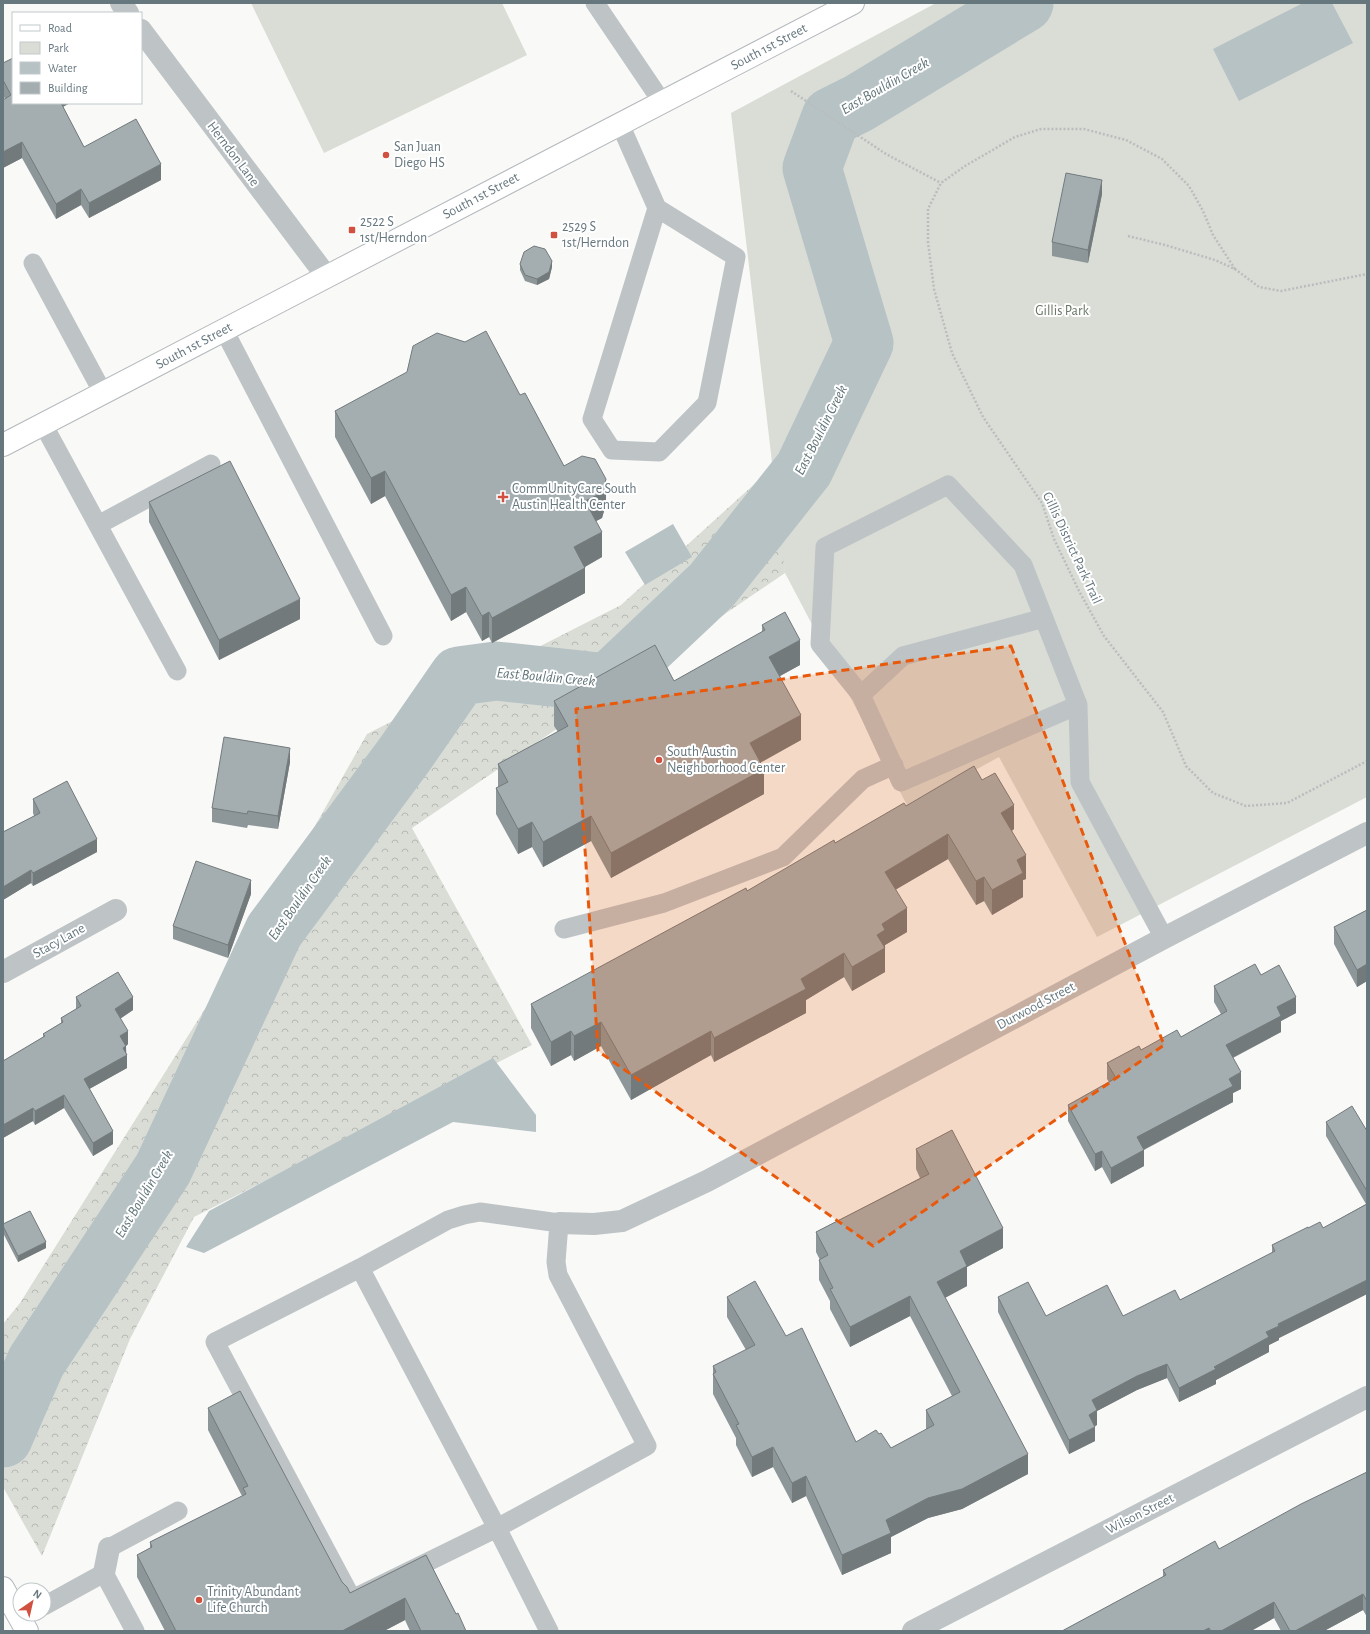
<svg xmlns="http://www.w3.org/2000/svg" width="1370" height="1634" font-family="'Alegreya Sans',sans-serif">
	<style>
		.forest { fill: url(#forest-crowns) }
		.green { fill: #daddd6 }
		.water { fill: #b7c2c5 }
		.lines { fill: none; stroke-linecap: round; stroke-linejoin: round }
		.river { stroke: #b7c2c5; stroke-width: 59 }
		.secondary-casing { stroke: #b3b9bc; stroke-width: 24 }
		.path { stroke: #b9bdbe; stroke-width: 2.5; stroke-dasharray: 2 2; stroke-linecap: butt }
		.lane { stroke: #bec3c6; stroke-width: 19 }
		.street { stroke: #bec3c6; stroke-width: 22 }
		.secondary { stroke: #fff; stroke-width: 22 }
		.wall { fill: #8d9698 }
		.shaded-wall { fill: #737a7c }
		.building { fill: #a4aeb1; stroke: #737a7c }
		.marked { fill: #e8590c; fill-opacity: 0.2; stroke: #e8590c; stroke-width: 3; stroke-dasharray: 8 5; stroke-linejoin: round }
		.poi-dot { fill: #d05140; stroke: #fff; stroke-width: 1.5 }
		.labels { text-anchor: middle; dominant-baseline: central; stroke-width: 4; stroke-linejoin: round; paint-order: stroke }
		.street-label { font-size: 14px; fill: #66777e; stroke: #fff }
		.poi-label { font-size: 14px; fill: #66777e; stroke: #fff; text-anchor: start }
		.park-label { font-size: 14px; fill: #6a7766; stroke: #fff }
		.water-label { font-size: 15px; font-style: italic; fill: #627578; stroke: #fff }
	</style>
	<defs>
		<pattern id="forest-crowns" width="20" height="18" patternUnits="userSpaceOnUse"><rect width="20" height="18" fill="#daddd6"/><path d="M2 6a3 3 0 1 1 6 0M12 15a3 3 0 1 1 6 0" fill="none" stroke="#b5b8b3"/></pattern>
	</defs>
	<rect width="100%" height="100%" fill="#f9f9f7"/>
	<path class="forest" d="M 765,132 L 785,573 L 412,828 L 532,1045 L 194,1217 L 130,1339 L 42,1556 L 3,1487 L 3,1324 L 20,1303 L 269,907 L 367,734 L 621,605 L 772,468 Z"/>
	<path class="green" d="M 251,3 L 502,3 L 527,55 L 324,153 Z
		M 936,3 L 1367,3 L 1367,797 L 1097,937 L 999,757 L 908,807 L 785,573 L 731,113 Z"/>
	<path class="water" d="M 1303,3 L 1332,3 L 1353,43 L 1239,101 L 1213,49 Z
		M 673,524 L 692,557 L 645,585 L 625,552 Z
		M 493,1058 L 536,1115 L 536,1132 L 453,1122 L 204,1253 L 186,1247 L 209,1211 Z"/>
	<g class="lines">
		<path class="river" d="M 3,1438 L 36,1362 L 163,1169 L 274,931 L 405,754 L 459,676 L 496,671 L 608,683 L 712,585 L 804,469 L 864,343 L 812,168 L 831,117 L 859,103 L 1024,3"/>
		<defs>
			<path id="secondary" d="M 3,445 L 853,3
				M 3,1588 L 27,1631"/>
		</defs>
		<use href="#secondary" class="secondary-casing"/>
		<path class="path" d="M 791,91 L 886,154 L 941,183
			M 1128,236 L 1165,245 L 1215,260 L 1235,269 L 1259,287 L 1281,291 L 1367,274
			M 1235,269 L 1213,235 L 1203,211 L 1189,186 L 1162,159 L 1126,140 L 1084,129 L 1041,129 L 1015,137 L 965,166 L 941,183 L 928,209 L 928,242 L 934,289 L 952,353 L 983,417 L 1042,503 L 1054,539 L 1079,591 L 1104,636 L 1163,712 L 1186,766 L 1213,793 L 1246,806 L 1287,803 L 1367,761"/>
		<path class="lane" d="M 595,3 L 662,102
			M 620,124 L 657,208 L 592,419 L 612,450 L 659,452 L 707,403 L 736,257 L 657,208
			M 33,263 L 103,393
			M 224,330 L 383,636
			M 43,424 L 177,671
			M 98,525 L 211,464
			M 1044,618 L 903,656 L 861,695 L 820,644 L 825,547 L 948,485 L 1023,565 L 1078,705 L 1080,782 L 1164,938
			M 861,695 L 901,782 L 1078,705
			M 564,929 L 664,903 L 783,857 L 863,779 L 894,765
			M 480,1212 L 559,1223 L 556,1262 L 558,1275 L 647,1446 L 497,1528 L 352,1599 L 215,1342 L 360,1268 L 448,1220 L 464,1215 Z
			M 360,1268 L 497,1528 L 549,1631
			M 109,1548 L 178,1511
			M 44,1606 L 104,1573 L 135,1631"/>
		<path class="street" d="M 121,3 L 128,13
			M 141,30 L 327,277
			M 3,972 L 116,910
			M 559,1223 L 594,1224 L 622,1221 L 707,1181 L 1164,938 L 1367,833
			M 104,1573 L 109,1548
			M 913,1631 L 1367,1397"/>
		<use href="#secondary" class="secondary"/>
	</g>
	<path class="wall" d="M 3,63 L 13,103 L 70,103 L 63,107 L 84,147 L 161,180 L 89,218 L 81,205 L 56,219 L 22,158 L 3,168 L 3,100 L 5,99 L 3,95 Z
		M 1102,194 L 1088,263 L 1052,256 L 1052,242 Z
		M 520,264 L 552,267 L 549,279 L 537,285 L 525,281 L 520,270 Z
		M 520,395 L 564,466 L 606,504 L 602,518 L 596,521 L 602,557 L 585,567 L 585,593 L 492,643 L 489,637 L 482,641 L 466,612 L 451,621 L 385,496 L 371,504 L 335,437 L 335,411 Z
		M 149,502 L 300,619 L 219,660 L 149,522 Z
		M 762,625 L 800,665 L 780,676 L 801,740 L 760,763 L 764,794 L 611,878 L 591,841 L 543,867 L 532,847 L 518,854 L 496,814 L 496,788 L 498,787 L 498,764 L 558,732 L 554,726 L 554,701 L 674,681 L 762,632 Z
		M 290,762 L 278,829 L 248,825 L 247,828 L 212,822 L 212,808 Z
		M 982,780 L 1014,829 L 1012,831 L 1026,879 L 1023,880 L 1023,897 L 992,915 L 984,901 L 976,905 L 948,859 L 896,889 L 907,932 L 885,945 L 885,972 L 852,991 L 844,977 L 806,1000 L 806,1013 L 714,1062 L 711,1055 L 631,1100 L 601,1046 L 574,1061 L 571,1055 L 551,1066 L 531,1028 L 531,1004 L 747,891 L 835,843 L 906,806 Z
		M 33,799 L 97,852 L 33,886 L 31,883 L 3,900 L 3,832 L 34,816 L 33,813 Z
		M 251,894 L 228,958 L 173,939 L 173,926 Z
		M 1367,910 L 1367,981 L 1357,987 L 1334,944 L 1334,927 Z
		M 1261,975 L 1296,1013 L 1281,1021 L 1281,1032 L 1233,1058 L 1241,1089 L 1233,1093 L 1233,1102 L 1144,1150 L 1144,1166 L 1111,1184 L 1102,1167 L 1095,1171 L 1068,1121 L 1068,1105 L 1109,1082 L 1107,1079 L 1107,1063 L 1141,1050 L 1181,1037 L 1221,1014 L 1214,1002 L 1214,986 Z
		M 76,997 L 133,1010 L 120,1019 L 128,1044 L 126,1046 L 127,1068 L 89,1089 L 113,1144 L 93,1156 L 64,1108 L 35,1125 L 33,1121 L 3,1138 L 3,1061 L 43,1037 L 43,1034 L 61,1023 L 61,1018 L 76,1009 Z
		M 1326,1122 L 1367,1131 L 1367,1294 L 1279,1338 L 1279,1340 L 1269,1345 L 1269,1352 L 1216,1380 L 1216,1384 L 1179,1402 L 1167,1378 L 1137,1390 L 1097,1411 L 1097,1425 L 1094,1426 L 1095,1441 L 1069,1454 L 998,1312 L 998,1297 L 1046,1316 L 1123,1316 L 1180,1300 L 1272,1253 L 1272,1245 L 1308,1228 L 1323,1228 L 1366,1204 L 1326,1136 Z
		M 916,1149 L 1003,1248 L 967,1267 L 967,1286 L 945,1298 L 1028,1474 L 962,1509 L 928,1518 L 891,1537 L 891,1553 L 842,1575 L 806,1496 L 792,1503 L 773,1467 L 752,1477 L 736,1445 L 736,1438 L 713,1394 L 713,1366 L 746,1350 L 727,1317 L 727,1297 L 786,1336 L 856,1442 L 879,1434 L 891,1448 L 926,1430 L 926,1410 L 952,1396 L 910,1316 L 850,1347 L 830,1309 L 830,1301 L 819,1280 L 819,1260 L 820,1260 L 816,1252 L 816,1232 L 920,1178 L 916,1169 Z
		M 3,1224 L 46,1248 L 18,1262 L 3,1233 Z
		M 208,1408 L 350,1593 L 426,1555 L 456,1614 L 466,1631 L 410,1631 L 405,1620 L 384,1631 L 165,1631 L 137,1577 L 137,1555 L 150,1548 L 150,1542 L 242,1496 L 208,1430 Z
		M 1367,1472 L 1367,1617 L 1363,1610 L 1324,1631 L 1281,1631 L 1274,1618 L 1251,1631 L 1062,1631 L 1163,1577 L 1163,1570 L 1219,1549 Z"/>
	<path class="shaded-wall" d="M 56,103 L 70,103 L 56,110 Z
		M 22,142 L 22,158 L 3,168 L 3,152 Z
		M 161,164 L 161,180 L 89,218 L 89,203 Z
		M 1102,180 L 1102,194 L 1088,263 L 1088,250 Z
		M 81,189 L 81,205 L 56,219 L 56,204 Z
		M 552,261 L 552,267 L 549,279 L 537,285 L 537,279 Z
		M 385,471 L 385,496 L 371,504 L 371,478 Z
		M 606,479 L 606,504 L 602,518 L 585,527 L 585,501 Z
		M 602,532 L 602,557 L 574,573 L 574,547 Z
		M 585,568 L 585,593 L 492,643 L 492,618 Z
		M 466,587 L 466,612 L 451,621 L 451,595 Z
		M 300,599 L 300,619 L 219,660 L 219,640 Z
		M 489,612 L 489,637 L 482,641 L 482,616 Z
		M 800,640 L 800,665 L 769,682 L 769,657 Z
		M 801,715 L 801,740 L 750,768 L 750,743 Z
		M 290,748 L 290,762 L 278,829 L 278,816 Z
		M 764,769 L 764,794 L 611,878 L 611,853 Z
		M 1014,805 L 1014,829 L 1001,837 L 1001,813 Z
		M 591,816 L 591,841 L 543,867 L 543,842 Z
		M 532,822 L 532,847 L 518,854 L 518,829 Z
		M 948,834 L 948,859 L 885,896 L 885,872 Z
		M 97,839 L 97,852 L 33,886 L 33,873 Z
		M 1026,855 L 1026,879 L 1023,880 L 1023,897 L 992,915 L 992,890 L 1017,860 Z
		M 31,870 L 31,883 L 3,900 L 3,887 Z
		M 984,877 L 984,901 L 976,905 L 976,881 Z
		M 251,880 L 251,894 L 228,958 L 228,945 Z
		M 907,908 L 907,932 L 885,945 L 885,972 L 852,991 L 852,967 L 877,935 L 882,924 Z
		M 844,953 L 844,977 L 806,1000 L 806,1013 L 714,1062 L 714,1038 L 801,979 Z
		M 1367,964 L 1367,981 L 1357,987 L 1357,970 Z
		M 133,997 L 133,1010 L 115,1022 L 115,1009 Z
		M 1296,997 L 1296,1013 L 1281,1021 L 1281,1032 L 1226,1061 L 1226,1045 L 1277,1007 Z
		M 601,1022 L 601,1046 L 574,1061 L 574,1036 Z
		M 128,1031 L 128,1044 L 126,1046 L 126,1056 L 127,1055 L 127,1068 L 84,1092 L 84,1079 L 120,1036 Z
		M 571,1031 L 571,1055 L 551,1066 L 551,1042 Z
		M 711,1031 L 711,1055 L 631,1100 L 631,1075 Z
		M 1241,1072 L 1241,1089 L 1233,1093 L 1233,1102 L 1137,1153 L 1137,1137 Z
		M 64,1095 L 64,1108 L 35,1125 L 35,1111 Z
		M 33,1108 L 33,1121 L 3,1138 L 3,1125 Z
		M 113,1131 L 113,1144 L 93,1156 L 93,1143 Z
		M 1144,1150 L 1144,1166 L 1111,1184 L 1111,1168 Z
		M 1102,1151 L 1102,1167 L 1095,1171 L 1095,1154 Z
		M 1003,1228 L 1003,1248 L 967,1267 L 967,1286 L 937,1302 L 937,1282 L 960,1251 Z
		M 46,1242 L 46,1248 L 18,1262 L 18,1256 Z
		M 1367,1280 L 1367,1294 L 1279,1338 L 1279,1340 L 1269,1345 L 1269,1352 L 1216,1380 L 1216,1384 L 1179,1402 L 1179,1388 L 1214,1367 L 1278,1324 Z
		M 910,1296 L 910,1316 L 850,1347 L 850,1327 Z
		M 1167,1364 L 1167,1378 L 1137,1390 L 1097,1411 L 1097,1425 L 1089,1429 L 1089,1415 L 1092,1400 L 1137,1376 Z
		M 1095,1427 L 1095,1441 L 1069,1454 L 1069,1440 Z
		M 773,1447 L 773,1467 L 752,1477 L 752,1457 Z
		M 1028,1454 L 1028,1474 L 962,1509 L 928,1518 L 891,1537 L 891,1553 L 842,1575 L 842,1555 L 886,1520 L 928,1498 Z
		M 806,1476 L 806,1496 L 792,1503 L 792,1483 Z
		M 1363,1594 L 1363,1610 L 1324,1631 L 1295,1631 Z
		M 405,1598 L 405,1620 L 384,1631 L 342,1631 Z
		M 1274,1602 L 1274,1618 L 1251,1631 L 1221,1631 Z
		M 1209,1628 L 1209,1631 L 1203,1631 Z"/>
	<path class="building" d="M 13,58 L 13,103 L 61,103 L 84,147 L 136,119 L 161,164 L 89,203 L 81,189 L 56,204 L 22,142 L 3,152 L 3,100 L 11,95 L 3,80 L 3,63 Z
		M 1066,173 L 1102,180 L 1088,250 L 1052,242 Z
		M 534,246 L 545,249 L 552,261 L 549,272 L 537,279 L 525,275 L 520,264 L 524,252 Z
		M 486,331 L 520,395 L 525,393 L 564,466 L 582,456 L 595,459 L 606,479 L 602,493 L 585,501 L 602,532 L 574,547 L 585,568 L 492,618 L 489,612 L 482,616 L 466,587 L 451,595 L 385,471 L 371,478 L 335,411 L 407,372 L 413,346 L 437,333 L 465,342 Z
		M 230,461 L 300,599 L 219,640 L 149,502 Z
		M 785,612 L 800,640 L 769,657 L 801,715 L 750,743 L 764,769 L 611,853 L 591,816 L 543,842 L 532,822 L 518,829 L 496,788 L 508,782 L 498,764 L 568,726 L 554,701 L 655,645 L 674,681 L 765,630 L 762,625 Z
		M 224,737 L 290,748 L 278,816 L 248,811 L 247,814 L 212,808 Z
		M 974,766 L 982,780 L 995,773 L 1014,805 L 1001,813 L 1026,855 L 1017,860 L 1023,873 L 992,890 L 984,877 L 976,881 L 948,834 L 885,872 L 907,908 L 882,924 L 885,930 L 877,935 L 885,948 L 852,967 L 844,953 L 801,979 L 806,989 L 714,1038 L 711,1031 L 631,1075 L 601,1022 L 574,1036 L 571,1031 L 551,1042 L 531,1004 L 746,888 L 747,891 L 834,840 L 835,843 L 904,803 L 906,806 Z
		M 67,781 L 97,839 L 33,873 L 31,870 L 3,887 L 3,832 L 40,813 L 33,799 Z
		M 196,861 L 251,880 L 228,945 L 173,926 Z
		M 1367,910 L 1367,964 L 1357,970 L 1334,927 Z
		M 1255,964 L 1261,975 L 1279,965 L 1296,997 L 1277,1007 L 1281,1016 L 1226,1045 L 1241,1072 L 1229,1079 L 1233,1086 L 1137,1137 L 1144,1150 L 1111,1168 L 1102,1151 L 1095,1154 L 1068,1105 L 1116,1078 L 1107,1063 L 1139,1046 L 1141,1050 L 1177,1030 L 1181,1037 L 1227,1011 L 1214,986 Z
		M 118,972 L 133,997 L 115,1009 L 128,1031 L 120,1036 L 126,1046 L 123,1048 L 127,1055 L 84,1079 L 113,1131 L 93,1143 L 64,1095 L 35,1111 L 33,1108 L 3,1125 L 3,1061 L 45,1036 L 43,1034 L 63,1022 L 61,1018 L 81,1006 L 76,997 Z
		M 1352,1106 L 1367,1131 L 1367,1191 L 1326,1122 Z
		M 952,1130 L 1003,1228 L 960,1251 L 967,1266 L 937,1282 L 1028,1454 L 962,1489 L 928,1498 L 886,1520 L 891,1533 L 842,1555 L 806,1476 L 792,1483 L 773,1447 L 752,1457 L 736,1425 L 739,1424 L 713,1374 L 716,1372 L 713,1366 L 755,1345 L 727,1297 L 755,1281 L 786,1336 L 802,1328 L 856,1442 L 876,1430 L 879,1434 L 881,1433 L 891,1448 L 934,1425 L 926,1410 L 960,1392 L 910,1296 L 850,1327 L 830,1289 L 833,1288 L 819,1260 L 828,1255 L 816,1232 L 929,1174 L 916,1149 Z
		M 1367,1204 L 1367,1280 L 1278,1324 L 1279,1326 L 1266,1332 L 1269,1337 L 1214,1367 L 1216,1369 L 1179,1388 L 1167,1364 L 1137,1376 L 1092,1400 L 1097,1410 L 1089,1415 L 1095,1427 L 1069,1440 L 998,1297 L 1028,1282 L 1046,1316 L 1107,1285 L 1123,1316 L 1175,1290 L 1180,1300 L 1275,1251 L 1272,1245 L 1308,1227 L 1308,1228 L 1320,1222 L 1323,1228 Z
		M 30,1211 L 46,1242 L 18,1256 L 3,1226 L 3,1224 Z
		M 240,1391 L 342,1582 L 347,1587 L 350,1593 L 426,1555 L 456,1614 L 458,1613 L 466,1631 L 421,1631 L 405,1598 L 342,1631 L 176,1631 L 137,1555 L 152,1547 L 150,1542 L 246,1494 L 243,1488 L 248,1486 L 208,1408 Z
		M 1367,1472 L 1367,1601 L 1363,1594 L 1295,1631 L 1290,1631 L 1274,1602 L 1221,1631 L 1211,1631 L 1209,1628 L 1203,1631 L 1062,1631 L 1166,1575 L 1163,1570 L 1215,1541 L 1219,1549 L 1301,1504 Z"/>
	<path class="marked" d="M 1011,646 L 1164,1045 L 873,1246 L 598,1051 L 576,709 Z"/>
	<g class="poi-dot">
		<circle cx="386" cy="155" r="4"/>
		<rect x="348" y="226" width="8" height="8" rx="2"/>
		<rect x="550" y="231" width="8" height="8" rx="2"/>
		<path d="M501 491h4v4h4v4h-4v4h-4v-4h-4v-4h4z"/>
		<circle cx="659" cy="760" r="4"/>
		<circle cx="199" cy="1600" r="4"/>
	</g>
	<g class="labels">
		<g class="street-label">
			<text transform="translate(769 47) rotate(-28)">South 1st Street</text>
			<text transform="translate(233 154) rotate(53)">Herndon Lane</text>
			<text transform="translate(481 196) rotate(-28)">South 1st Street</text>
			<text transform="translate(194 346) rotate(-28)">South 1st Street</text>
			<text transform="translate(1072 548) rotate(65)">Gillis District Park Trail</text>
			<text transform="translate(59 941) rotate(-29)">Stacy Lane</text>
			<text transform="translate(1036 1006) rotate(-28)">Durwood Street</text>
			<text transform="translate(1140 1514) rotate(-27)">Wilson Street</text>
		</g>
		<g class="poi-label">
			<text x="394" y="147">San Juan<tspan x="394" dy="16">Diego HS</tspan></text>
			<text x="360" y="222">2522 S<tspan x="360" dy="16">1st/Herndon</tspan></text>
			<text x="562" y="227">2529 S<tspan x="562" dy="16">1st/Herndon</tspan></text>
			<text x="512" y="489">CommUnityCare South<tspan x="512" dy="16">Austin Health Center</tspan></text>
			<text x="667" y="752">South Austin<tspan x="667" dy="16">Neighborhood Center</tspan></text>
			<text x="207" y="1592">Trinity Abundant<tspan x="207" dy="16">Life Church</tspan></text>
		</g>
		<g class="park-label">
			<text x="1062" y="311">Gillis Park</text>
		</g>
		<g class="water-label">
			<text transform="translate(885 86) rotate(-30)">East Bouldin Creek</text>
			<text transform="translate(821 430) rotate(-63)">East Bouldin Creek</text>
			<text transform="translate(546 677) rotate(5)">East Bouldin Creek</text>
			<text transform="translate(300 898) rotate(-55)">East Bouldin Creek</text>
			<text transform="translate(144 1194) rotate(-59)">East Bouldin Creek</text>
		</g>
	</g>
	<rect width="1370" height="1634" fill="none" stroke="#66777e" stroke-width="8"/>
	<rect x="12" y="12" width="130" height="92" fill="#ffffff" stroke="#c2c9cb"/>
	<rect x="20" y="25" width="20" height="6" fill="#ffffff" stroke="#c2c9cb"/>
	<text x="48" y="32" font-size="12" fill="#66777e">Road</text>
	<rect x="20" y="42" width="20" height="12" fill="#daddd6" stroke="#c2c9cb"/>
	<text x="48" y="52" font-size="12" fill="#66777e">Park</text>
	<rect x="20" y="62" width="20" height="12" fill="#b7c2c5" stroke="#c2c9cb"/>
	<text x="48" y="72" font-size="12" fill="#66777e">Water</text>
	<rect x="20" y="82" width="20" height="12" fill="#a4aeb1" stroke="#c2c9cb"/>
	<text x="48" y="92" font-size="12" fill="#66777e">Building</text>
	<g transform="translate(32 1602) rotate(34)"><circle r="19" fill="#ffffff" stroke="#c2c9cb"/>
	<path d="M0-3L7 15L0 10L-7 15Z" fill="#d05140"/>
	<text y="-6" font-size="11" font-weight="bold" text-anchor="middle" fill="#66777e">N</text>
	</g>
</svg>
